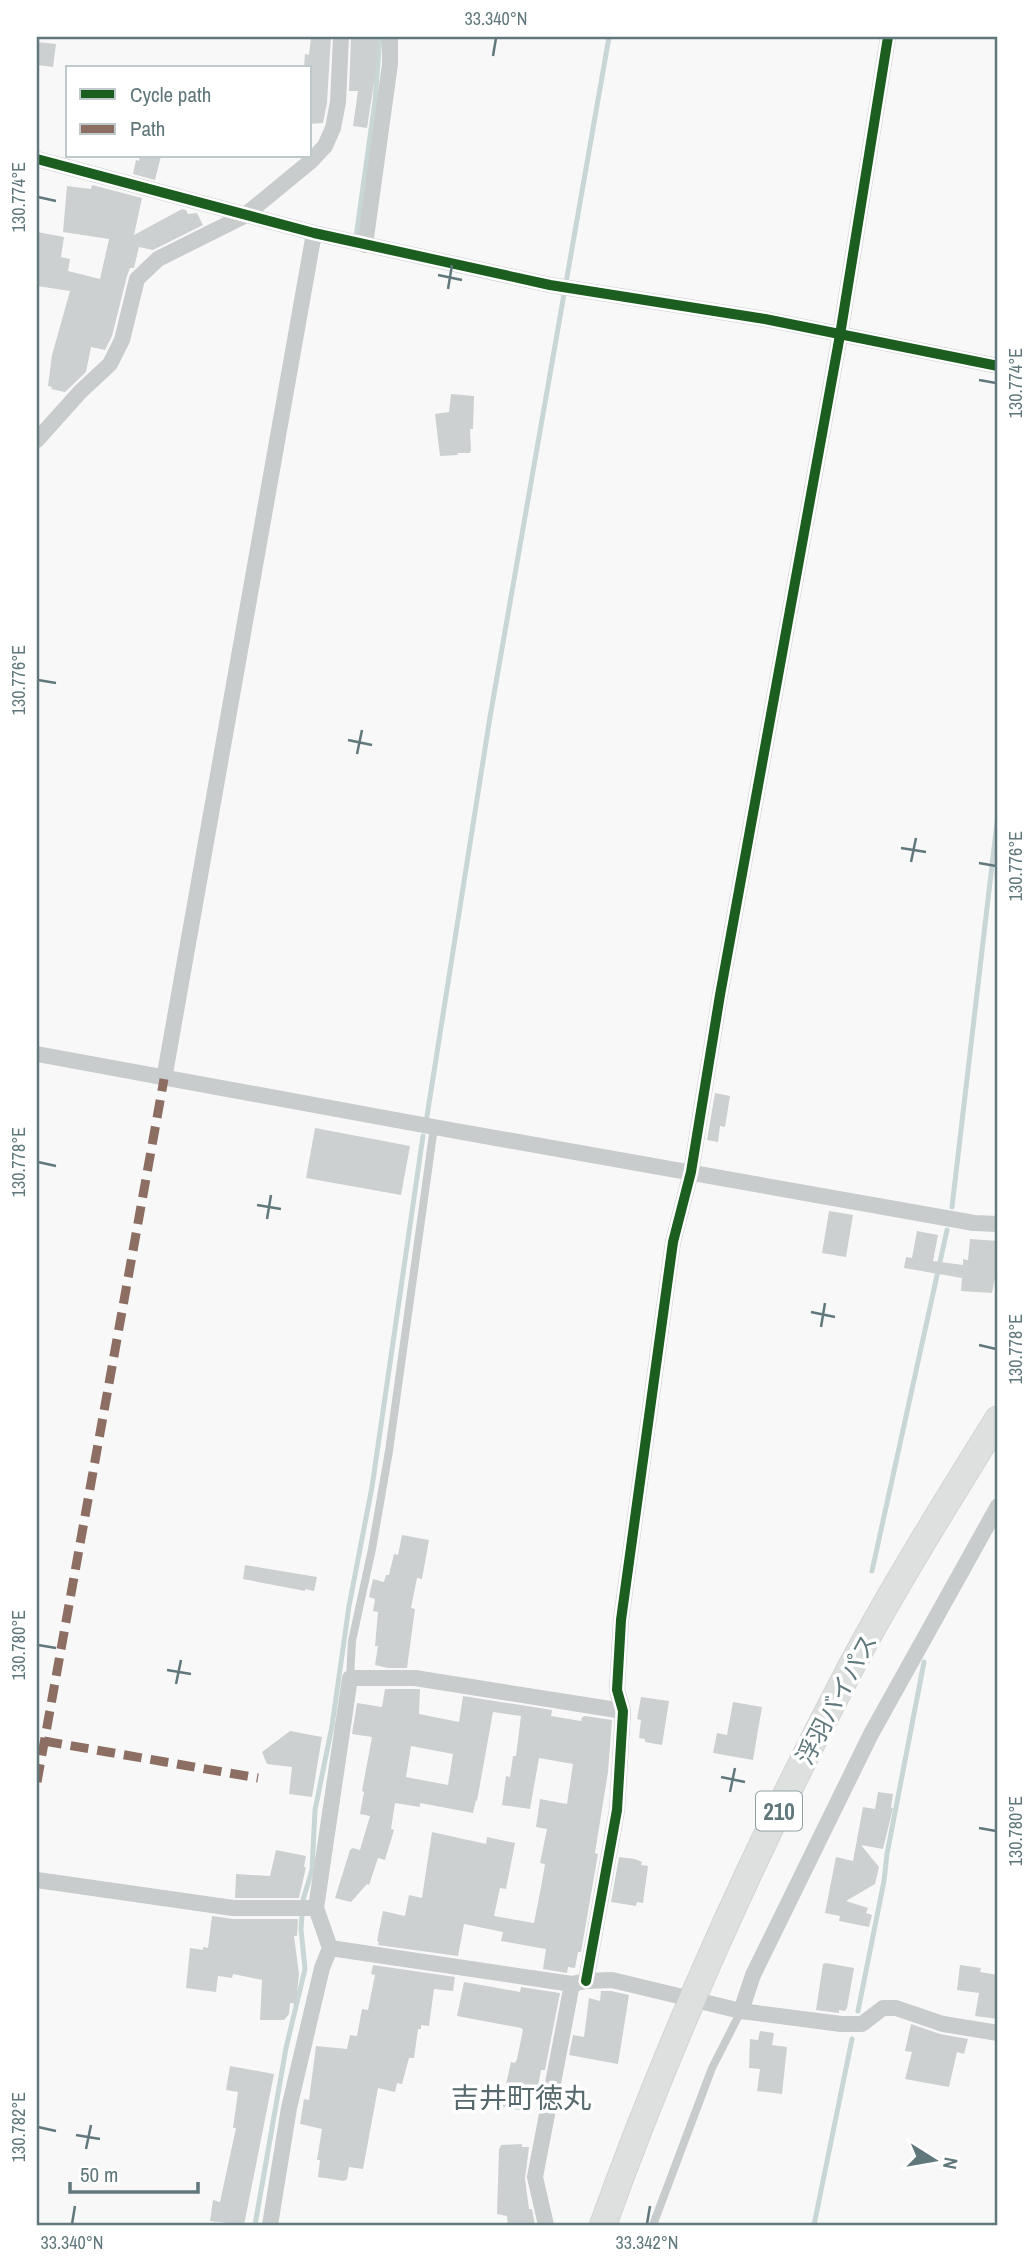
<svg xmlns="http://www.w3.org/2000/svg" width="1035" height="2262" font-family="'Archivo Narrow','Noto Sans JP',sans-serif">
	<style>
		.lines { fill: none; stroke-linecap: round; stroke-linejoin: round }
		.stream { stroke: #c9d6d6; stroke-width: 5 }
		.building { fill: #cdd0d0; fill-rule: evenodd }
		.trunk-casing { stroke: #d3d4d4; stroke-width: 28 }
		.service { stroke: #c9cccc; stroke-width: 8 }
		.minor { stroke: #c9cccc; stroke-width: 16 }
		.trunk { stroke: #dedfdf; stroke-width: 26 }
		.quiet { stroke: #8d6e63; stroke-width: 9; stroke-dasharray: 18 9; stroke-linecap: butt }
		.cycleway-casing { stroke: #fff; stroke-width: 15 }
		.cycleway { stroke: #1b5e20; stroke-width: 10 }
		.ticks { fill: none; stroke: #60787c; stroke-width: 2.5 }
		.labels { text-anchor: middle; dominant-baseline: central; stroke-width: 7; stroke-linejoin: round; paint-order: stroke }
		.shield { fill: #fff; stroke: #90a0a3; stroke-width: 2 }
		.shield-label { font-size: 23px; font-weight: bold; fill: #60787c }
		.street-label { font-size: 24px; fill: #60787c; stroke: #fff }
		.quarter-label { font-size: 28px; fill: #57696d; stroke: #fff }
		.neatline { fill: none; stroke: #60787c; stroke-width: 2.5 }
		.ticks-label { font-size: 18px; text-anchor: middle; fill: #60787c }
	</style>
	<rect width="100%" height="100%" fill="#f8f8f8"/>
	<g class="lines">
		<path class="stream" d="M 356,237 L 375,101 L 380,37
			M 427,1116 L 490,717 L 609,37
			M 952,1207 L 998,814
			M 872,1571 L 947,1230
			M 858,2011 L 884,1881 L 887,1854 L 924,1662
			M 255,2225 L 286,2048 L 305,1969 L 301,1929 L 303,1900 L 312,1870 L 315,1810 L 332,1726 L 349,1606 L 372,1487 L 423,1136
			M 814,2225 L 852,2039"/>
	</g>
	<path class="building" d="M 311,37 L 331,37 L 327,103 L 323,123 L 310,124 L 310,68 L 304,68 L 305,54 L 309,55 Z
		M 351,37 L 378,37 L 376,70 L 367,128 L 353,126 L 358,91 L 349,91 Z
		M 37,42 L 56,44 L 53,67 L 37,65 Z
		M 140,156 L 161,156 L 155,180 L 133,174 L 136,160 L 139,161 Z
		M 92,185 L 142,198 L 134,235 L 182,209 L 186,210 L 188,214 L 197,213 L 203,225 L 153,250 L 139,247 L 134,268 L 130,268 L 127,276 L 112,336 L 105,350 L 91,347 L 86,372 L 65,392 L 51,389 L 52,387 L 48,386 L 52,355 L 70,291 L 37,286 L 37,232 L 64,237 L 61,257 L 70,259 L 68,271 L 100,279 L 109,239 L 63,232 L 67,186 L 91,189 Z
		M 451,394 L 474,396 L 473,429 L 470,429 L 471,450 L 470,453 L 457,453 L 458,455 L 440,456 L 435,414 L 449,412 Z
		M 715,1093 L 730,1096 L 725,1127 L 720,1126 L 718,1142 L 707,1140 Z
		M 315,1128 L 410,1146 L 401,1195 L 306,1178 Z
		M 829,1211 L 853,1215 L 846,1257 L 822,1253 Z
		M 917,1231 L 938,1235 L 933,1261 L 963,1265 L 963,1259 L 968,1260 L 970,1239 L 998,1241 L 998,1263 L 992,1293 L 961,1291 L 962,1278 L 904,1268 L 906,1257 L 912,1258 Z
		M 402,1535 L 429,1540 L 422,1579 L 417,1578 L 411,1608 L 415,1609 L 407,1668 L 388,1668 L 375,1665 L 378,1646 L 375,1646 L 378,1612 L 373,1611 L 375,1599 L 369,1597 L 373,1579 L 384,1582 L 386,1575 L 389,1575 L 394,1554 L 398,1555 Z
		M 245,1565 L 317,1577 L 314,1591 L 305,1589 L 305,1591 L 243,1579 Z
		M 385,1689 L 420,1689 L 419,1714 L 459,1722 L 463,1696 L 552,1710 L 551,1716 L 581,1721 L 582,1717 L 585,1716 L 612,1720 L 608,1772 L 595,1853 L 598,1854 L 581,1952 L 578,1952 L 575,1968 L 568,1967 L 567,1973 L 543,1969 L 546,1949 L 501,1941 L 503,1932 L 464,1924 L 458,1956 L 378,1945 L 379,1942 L 377,1941 L 383,1911 L 405,1916 L 409,1895 L 422,1898 L 432,1832 L 486,1844 L 487,1837 L 515,1843 L 506,1889 L 500,1888 L 494,1916 L 534,1923 L 542,1882 L 545,1864 L 540,1863 L 547,1829 L 536,1827 L 540,1799 L 567,1804 L 573,1764 L 539,1758 L 530,1809 L 502,1805 L 506,1776 L 510,1777 L 513,1756 L 516,1756 L 521,1716 L 493,1712 L 477,1801 L 476,1800 L 473,1813 L 420,1803 L 420,1807 L 395,1803 L 391,1829 L 394,1830 L 385,1860 L 378,1858 L 369,1885 L 367,1884 L 351,1902 L 335,1898 L 350,1850 L 353,1848 L 360,1850 L 370,1816 L 360,1814 L 364,1792 L 362,1791 L 372,1737 L 352,1734 L 357,1703 L 382,1707 ZM 411,1746 L 453,1754 L 448,1785 L 406,1777 Z
		M 641,1697 L 669,1701 L 662,1745 L 645,1742 L 645,1739 L 639,1738 L 641,1720 L 637,1719 Z
		M 733,1702 L 762,1707 L 753,1760 L 713,1753 L 717,1733 L 727,1735 Z
		M 290,1731 L 322,1737 L 312,1797 L 289,1794 L 292,1767 L 267,1764 L 262,1752 Z
		M 878,1792 L 893,1794 L 891,1808 L 893,1808 L 883,1849 L 861,1845 L 879,1867 L 875,1884 L 846,1901 L 868,1908 L 866,1913 L 872,1915 L 869,1927 L 839,1921 L 840,1916 L 825,1913 L 836,1857 L 853,1861 L 863,1807 L 875,1809 Z
		M 276,1850 L 306,1856 L 304,1867 L 306,1867 L 299,1898 L 235,1898 L 236,1874 L 270,1876 Z
		M 619,1857 L 635,1859 L 642,1862 L 641,1865 L 648,1866 L 643,1903 L 637,1902 L 636,1906 L 611,1902 Z
		M 212,1916 L 233,1919 L 298,1919 L 297,1936 L 294,1936 L 299,1974 L 296,2004 L 290,2003 L 289,2014 L 284,2020 L 260,2020 L 262,1980 L 233,1974 L 232,1978 L 218,1976 L 216,1992 L 186,1988 L 190,1948 L 203,1950 L 203,1947 L 208,1948 Z
		M 826,1963 L 854,1968 L 847,2008 L 845,2011 L 839,2010 L 839,2013 L 816,2010 L 823,1964 Z
		M 373,1965 L 455,1977 L 453,1991 L 434,1989 L 429,2026 L 421,2025 L 421,2029 L 418,2029 L 414,2058 L 409,2058 L 402,2084 L 397,2083 L 395,2092 L 378,2088 L 363,2169 L 349,2167 L 347,2179 L 344,2181 L 318,2177 L 320,2160 L 317,2160 L 322,2129 L 300,2124 L 304,2099 L 309,2100 L 316,2046 L 347,2049 L 350,2035 L 357,2036 L 362,2009 L 368,2010 L 375,1975 L 371,1974 Z
		M 960,1965 L 981,1968 L 980,1972 L 998,1975 L 998,2019 L 975,2016 L 979,1993 L 957,1990 Z
		M 464,1982 L 520,1992 L 521,1987 L 560,1993 L 545,2070 L 541,2070 L 538,2086 L 529,2085 L 523,2111 L 501,2106 L 511,2062 L 515,2063 L 517,2059 L 523,2030 L 521,2028 L 457,2016 Z
		M 601,1991 L 611,1991 L 629,1995 L 618,2064 L 569,2055 L 573,2035 L 584,2037 L 589,1998 L 600,2001 Z
		M 911,2024 L 940,2034 L 968,2039 L 964,2054 L 957,2052 L 949,2087 L 905,2079 L 912,2052 L 905,2051 Z
		M 760,2031 L 774,2033 L 772,2045 L 787,2047 L 782,2094 L 757,2091 L 760,2069 L 749,2068 L 750,2039 L 758,2040 Z
		M 230,2066 L 274,2074 L 244,2225 L 210,2221 L 213,2200 L 220,2202 L 236,2128 L 233,2128 L 238,2092 L 226,2090 Z
		M 522,2144 L 522,2147 L 529,2147 L 525,2179 L 529,2209 L 532,2209 L 535,2225 L 508,2225 L 507,2216 L 497,2214 L 499,2150 L 501,2145 Z"/>
	<g class="lines">
		<defs>
			<path id="trunk" d="M 603,2225 C 672,2033 757,1846 852,1665 C 897,1581 948,1500 998,1419"/>
		</defs>
		<use href="#trunk" class="trunk-casing"/>
		<path class="service" d="M 350,1678 L 352,1641 L 372,1549 L 389,1451 L 434,1127
			M 653,2225 L 712,2068 L 741,2011"/>
		<path class="minor" d="M 37,159 L 314,233 L 550,285 L 765,319 L 998,366
			M 365,245 L 390,64 L 390,37
			M 37,440 L 80,392 L 110,364 L 122,340 L 137,279 L 158,259 L 244,216 L 311,161 L 325,146 L 333,128 L 338,102 L 341,37
			M 37,1054 L 434,1127 L 974,1223 L 998,1224
			M 164,1079 L 314,233
			M 37,1880 L 233,1908 L 316,1908
			M 330,1948 L 572,1984 L 586,1981 L 612,1980 L 741,2011 L 841,2024 L 862,2024 L 883,2008 L 896,2008 L 943,2024 L 998,2033
			M 586,1981 L 617,1810 L 623,1711 L 617,1690 L 621,1620 L 673,1242 L 691,1172 L 720,995 L 840,335 L 888,37
			M 741,2011 L 753,1975 L 871,1734 L 998,1506
			M 270,2225 L 289,2108 L 322,1968 L 330,1948 L 316,1908 L 350,1678 L 415,1678 L 623,1711
			M 546,2225 L 535,2177 L 572,1984"/>
		<use href="#trunk" class="trunk"/>
		<path class="quiet" d="M 44,1741 L 258,1778
			M 37,1782 L 164,1079"/>
		<defs>
			<path id="cycleway" d="M 37,159 L 314,233 L 550,285 L 765,319 L 998,366
				M 586,1981 L 617,1810 L 623,1711 L 617,1690 L 621,1620 L 673,1242 L 691,1172 L 720,995 L 840,335 L 888,37"/>
		</defs>
		<use href="#cycleway" class="cycleway-casing"/>
		<use href="#cycleway" class="cycleway"/>
	</g>
	<path class="ticks" d="M 493,56 L 496,38M 38,197 L 56,201M 438,275 L 462,280M 448,289 L 452,265M 979,380 L 996,383M 38,680 L 56,683M 348,740 L 372,745M 357,754 L 362,730M 901,848 L 926,852M 911,862 L 916,838M 979,863 L 996,866M 38,1162 L 56,1166M 257,1205 L 281,1209M 267,1219 L 271,1195M 811,1312 L 835,1317M 821,1327 L 825,1303M 979,1345 L 996,1349M 38,1645 L 56,1648M 167,1670 L 191,1674M 176,1684 L 181,1660M 721,1777 L 745,1782M 730,1792 L 735,1768M 979,1828 L 996,1831M 38,2127 L 56,2131M 76,2135 L 100,2139M 86,2149 L 91,2125M 72,2224 L 75,2206M 647,2224 L 650,2206"/>
	<g class="labels">
		<rect class="shield" x="756" y="1791.5" width="46" height="39" rx="5"/>
		<g class="shield-label">
			<text x="779" y="1811">210</text>
		</g>
		<g class="street-label">
			<text transform="translate(836 1699) rotate(-62)">浮羽バイパス</text>
		</g>
		<g class="quarter-label">
			<text x="521" y="2098">吉井町徳丸</text>
		</g>
	</g>
	<rect width="1035" height="2262" fill="none" stroke="#ffffff" stroke-width="77"/>
	<rect x="66" y="66" width="245" height="91" fill="#ffffff" stroke="#bfc9cb" stroke-width="2"/>
	<rect x="80" y="89" width="35" height="10" fill="#1b5e20" stroke="#bfc9cb" stroke-width="2"/>
	<text x="130" y="102" font-size="21" fill="#60787c">Cycle path</text>
	<rect x="80" y="124" width="35" height="10" fill="#8d6e63" stroke="#bfc9cb" stroke-width="2"/>
	<text x="130" y="136" font-size="21" fill="#60787c">Path</text>
	<g transform="translate(934 2160) rotate(101)" stroke="#ffffff" stroke-width="5" paint-order="stroke">
	<path d="M0-5L12 26L0 18L-12 26Z" fill="#60787c"/>
	<text y="-10" font-size="19" font-weight="bold" text-anchor="middle" fill="#60787c">N</text>
	</g>
	<path d="M70 2182v10h128v-10" fill="none" stroke="#60787c" stroke-width="3.5"/>
	<text x="80" y="2182" font-size="21" fill="#60787c" stroke="#ffffff" stroke-width="5" paint-order="stroke">50 m</text>
	<rect x="38" y="38" width="958" height="2186" class="neatline"/>
	<g class="ticks-label">
		<text x="496" y="25">33.340°N</text>
		<text transform="translate(19 197) rotate(-90)" y="6">130.774°E</text>
		<text transform="translate(1016 383) rotate(-90)" y="6">130.774°E</text>
		<text transform="translate(19 680) rotate(-90)" y="6">130.776°E</text>
		<text transform="translate(1016 866) rotate(-90)" y="6">130.776°E</text>
		<text transform="translate(19 1162) rotate(-90)" y="6">130.778°E</text>
		<text transform="translate(1016 1349) rotate(-90)" y="6">130.778°E</text>
		<text transform="translate(19 1645) rotate(-90)" y="6">130.780°E</text>
		<text transform="translate(1016 1831) rotate(-90)" y="6">130.780°E</text>
		<text transform="translate(19 2127) rotate(-90)" y="6">130.782°E</text>
		<text x="72" y="2249">33.340°N</text>
		<text x="647" y="2249">33.342°N</text>
	</g>
</svg>
